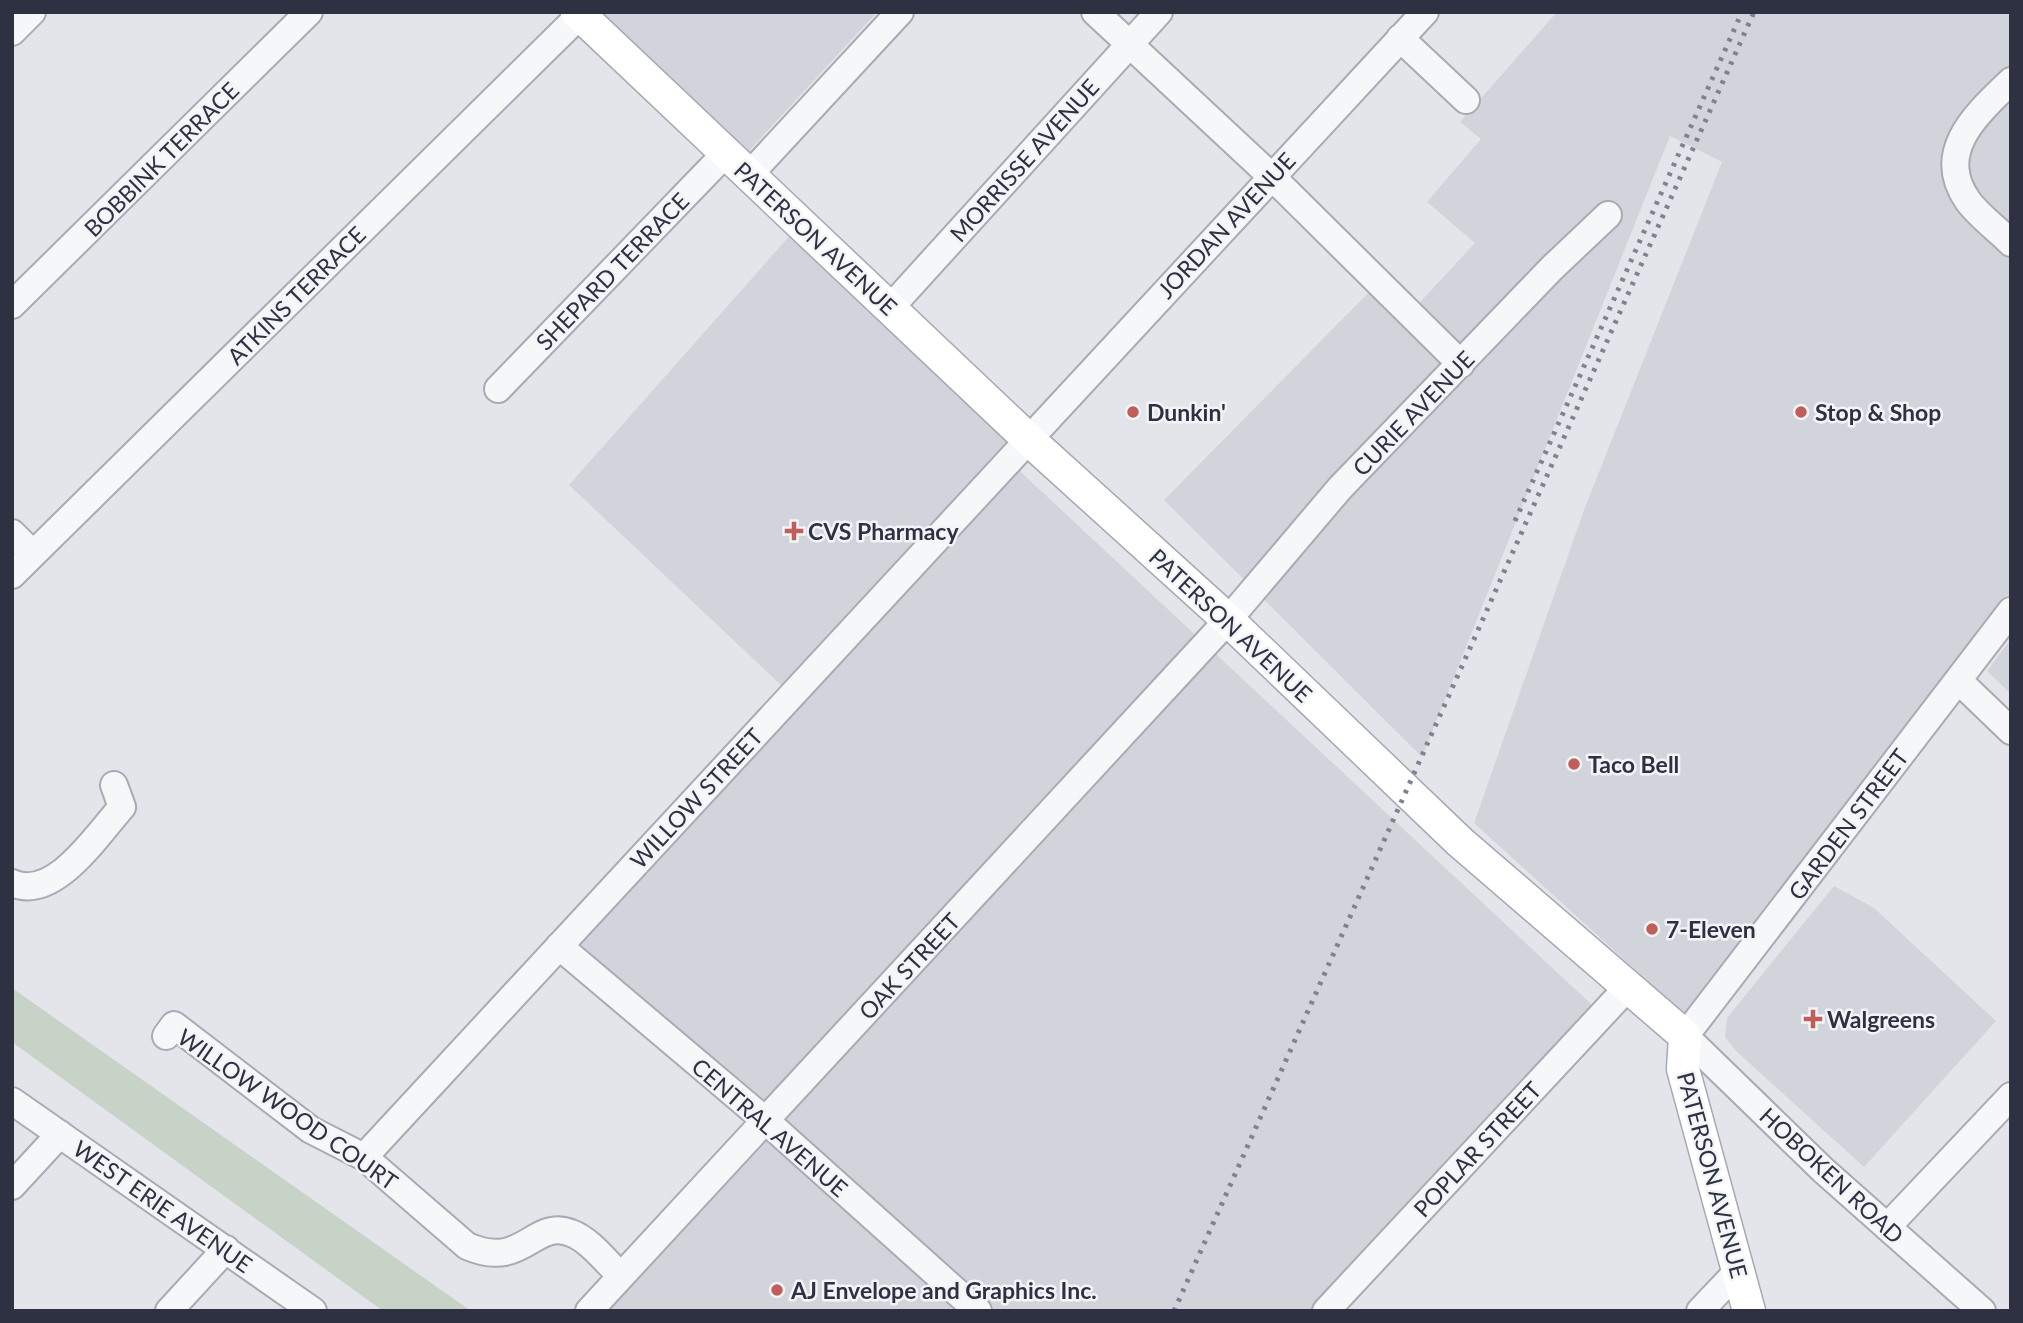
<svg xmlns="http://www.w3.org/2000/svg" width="2023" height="1323" font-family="Lato,sans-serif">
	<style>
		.built { fill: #d2d4dc }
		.green { fill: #c7d3c6 }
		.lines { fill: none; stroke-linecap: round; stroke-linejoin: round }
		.minor-casing { stroke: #a9abb4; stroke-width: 30 }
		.major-casing { stroke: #a5a8b5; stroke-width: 35 }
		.minor { stroke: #f6f7f9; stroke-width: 26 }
		.major { stroke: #fff; stroke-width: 32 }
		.rail { stroke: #7f8292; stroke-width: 5; stroke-dasharray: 3.5 7; stroke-linecap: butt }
		.poi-dot { fill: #c05e59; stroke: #f3f4f8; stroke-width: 2.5 }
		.labels { text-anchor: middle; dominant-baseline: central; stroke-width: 5; stroke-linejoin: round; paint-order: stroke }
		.street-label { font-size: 23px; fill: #2d3141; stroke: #f3f4f8 }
		.poi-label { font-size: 23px; font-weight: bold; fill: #2d3141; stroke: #f3f4f8; text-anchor: start }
	</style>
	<rect width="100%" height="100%" fill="#e4e5ea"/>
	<path class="built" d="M 576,12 L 877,12 L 737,164 Z
		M 1557,12 L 2011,12 L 2011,601 L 1696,1025 L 1474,823 L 1584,510 L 1722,162 L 1670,136 L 1422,757 L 1164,500 L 1377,284 L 1409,314 L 1475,243 L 1427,202 L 1481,139 L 1460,122 Z
		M 800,224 L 1027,438 L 782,686 L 569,485 Z
		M 1010,462 L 1605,1017 L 1336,1311 L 593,1311 L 764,1116 L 573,937 Z
		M 2011,639 L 2011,694 L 1987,671 Z
		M 1834,886 L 1874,908 L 1996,1021 L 1864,1167 L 1736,1051 L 1725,1037 L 1727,1018 Z"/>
	<path class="green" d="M 12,988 L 471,1311 L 383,1311 L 12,1042 Z"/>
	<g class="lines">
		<defs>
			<path id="minor" d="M 1095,12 L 1271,176 L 1461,364
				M 12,32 L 32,12
				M 1400,38 L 1466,100
				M 2011,81 C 1978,113 1933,151 1968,201 C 1979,216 1997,229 2011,243
				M 749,175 L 900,12
				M 12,305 L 309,12
				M 890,308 L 1159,12
				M 498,389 L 726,153
				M 12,533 L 33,554
				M 12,575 L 580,15
				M 1958,680 L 2011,731
				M 12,883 C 54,902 97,835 122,807 L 114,785
				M 559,946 L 766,1121 L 978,1311
				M 166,1036 L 174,1025 L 311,1130 L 364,1157 L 467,1246 C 524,1271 533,1218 571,1233 C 590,1240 606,1262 621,1276
				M 12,1101 L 313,1311
				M 364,1157 L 1425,12
				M 12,1186 L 60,1134
				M 1887,1227 L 2011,1096
				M 169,1311 L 226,1249
				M 589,1311 L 1228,620 L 1340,488 L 1552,268 L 1608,215
				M 1326,1311 L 1627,988
				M 1700,1311 L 1738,1271
				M 1982,1311 L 1823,1170 L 1685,1036 L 2011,611"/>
			<path id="major" d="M 577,12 L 1027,438 L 1228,620 L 1460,842 L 1685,1036 L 1683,1069 L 1749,1311"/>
		</defs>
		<use href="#minor" class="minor-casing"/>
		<use href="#major" class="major-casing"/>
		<use href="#minor" class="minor"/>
		<use href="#major" class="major"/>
		<path class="rail" d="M 1515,521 L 1742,12
			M 1174,1311 L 1754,12"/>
	</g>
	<g class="poi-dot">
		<circle cx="1133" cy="412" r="7"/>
		<circle cx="1801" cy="412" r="7"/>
		<path d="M790.5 520.5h7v7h7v7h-7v7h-7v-7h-7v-7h7z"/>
		<circle cx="1574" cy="764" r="7"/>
		<circle cx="1652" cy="929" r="7"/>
		<path d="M1809.5 1008.5h7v7h7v7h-7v7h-7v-7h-7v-7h7z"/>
		<circle cx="777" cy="1290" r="7"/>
	</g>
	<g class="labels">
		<g class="street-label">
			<text transform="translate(161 159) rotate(-45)">BOBBINK TERRACE</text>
			<text transform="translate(1024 160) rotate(-48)">MORRISSE AVENUE</text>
			<text transform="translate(1226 225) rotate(-47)">JORDAN AVENUE</text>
			<text transform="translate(816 238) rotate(43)">PATERSON AVENUE</text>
			<text transform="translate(612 271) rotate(-46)">SHEPARD TERRACE</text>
			<text transform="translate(296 295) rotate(-45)">ATKINS TERRACE</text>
			<text transform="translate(1413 413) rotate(-46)">CURIE AVENUE</text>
			<text transform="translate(1231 625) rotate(43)">PATERSON AVENUE</text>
			<text transform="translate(696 798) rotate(-47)">WILLOW STREET</text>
			<text transform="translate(1848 824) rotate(-53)">GARDEN STREET</text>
			<text transform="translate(909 966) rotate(-47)">OAK STREET</text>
			<text transform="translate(288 1109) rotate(35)">WILLOW WOOD COURT</text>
			<text transform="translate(770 1127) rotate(41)">CENTRAL AVENUE</text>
			<text transform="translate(1477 1149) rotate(-47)">POPLAR STREET</text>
			<text transform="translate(1713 1175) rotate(75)">PATERSON AVENUE</text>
			<text transform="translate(1832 1175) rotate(43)">HOBOKEN ROAD</text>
			<text transform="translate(163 1206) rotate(35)">WEST ERIE AVENUE</text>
		</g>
		<g class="poi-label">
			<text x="1147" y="412">Dunkin'</text>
			<text x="1815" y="412">Stop &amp; Shop</text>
			<text x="808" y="531">CVS Pharmacy</text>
			<text x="1588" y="764">Taco Bell</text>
			<text x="1666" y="929">7-Eleven</text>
			<text x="1827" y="1019">Walgreens</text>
			<text x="791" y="1290">AJ Envelope and Graphics Inc.</text>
		</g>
	</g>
	<rect width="2023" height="1323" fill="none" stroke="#2d3141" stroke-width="28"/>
</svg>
